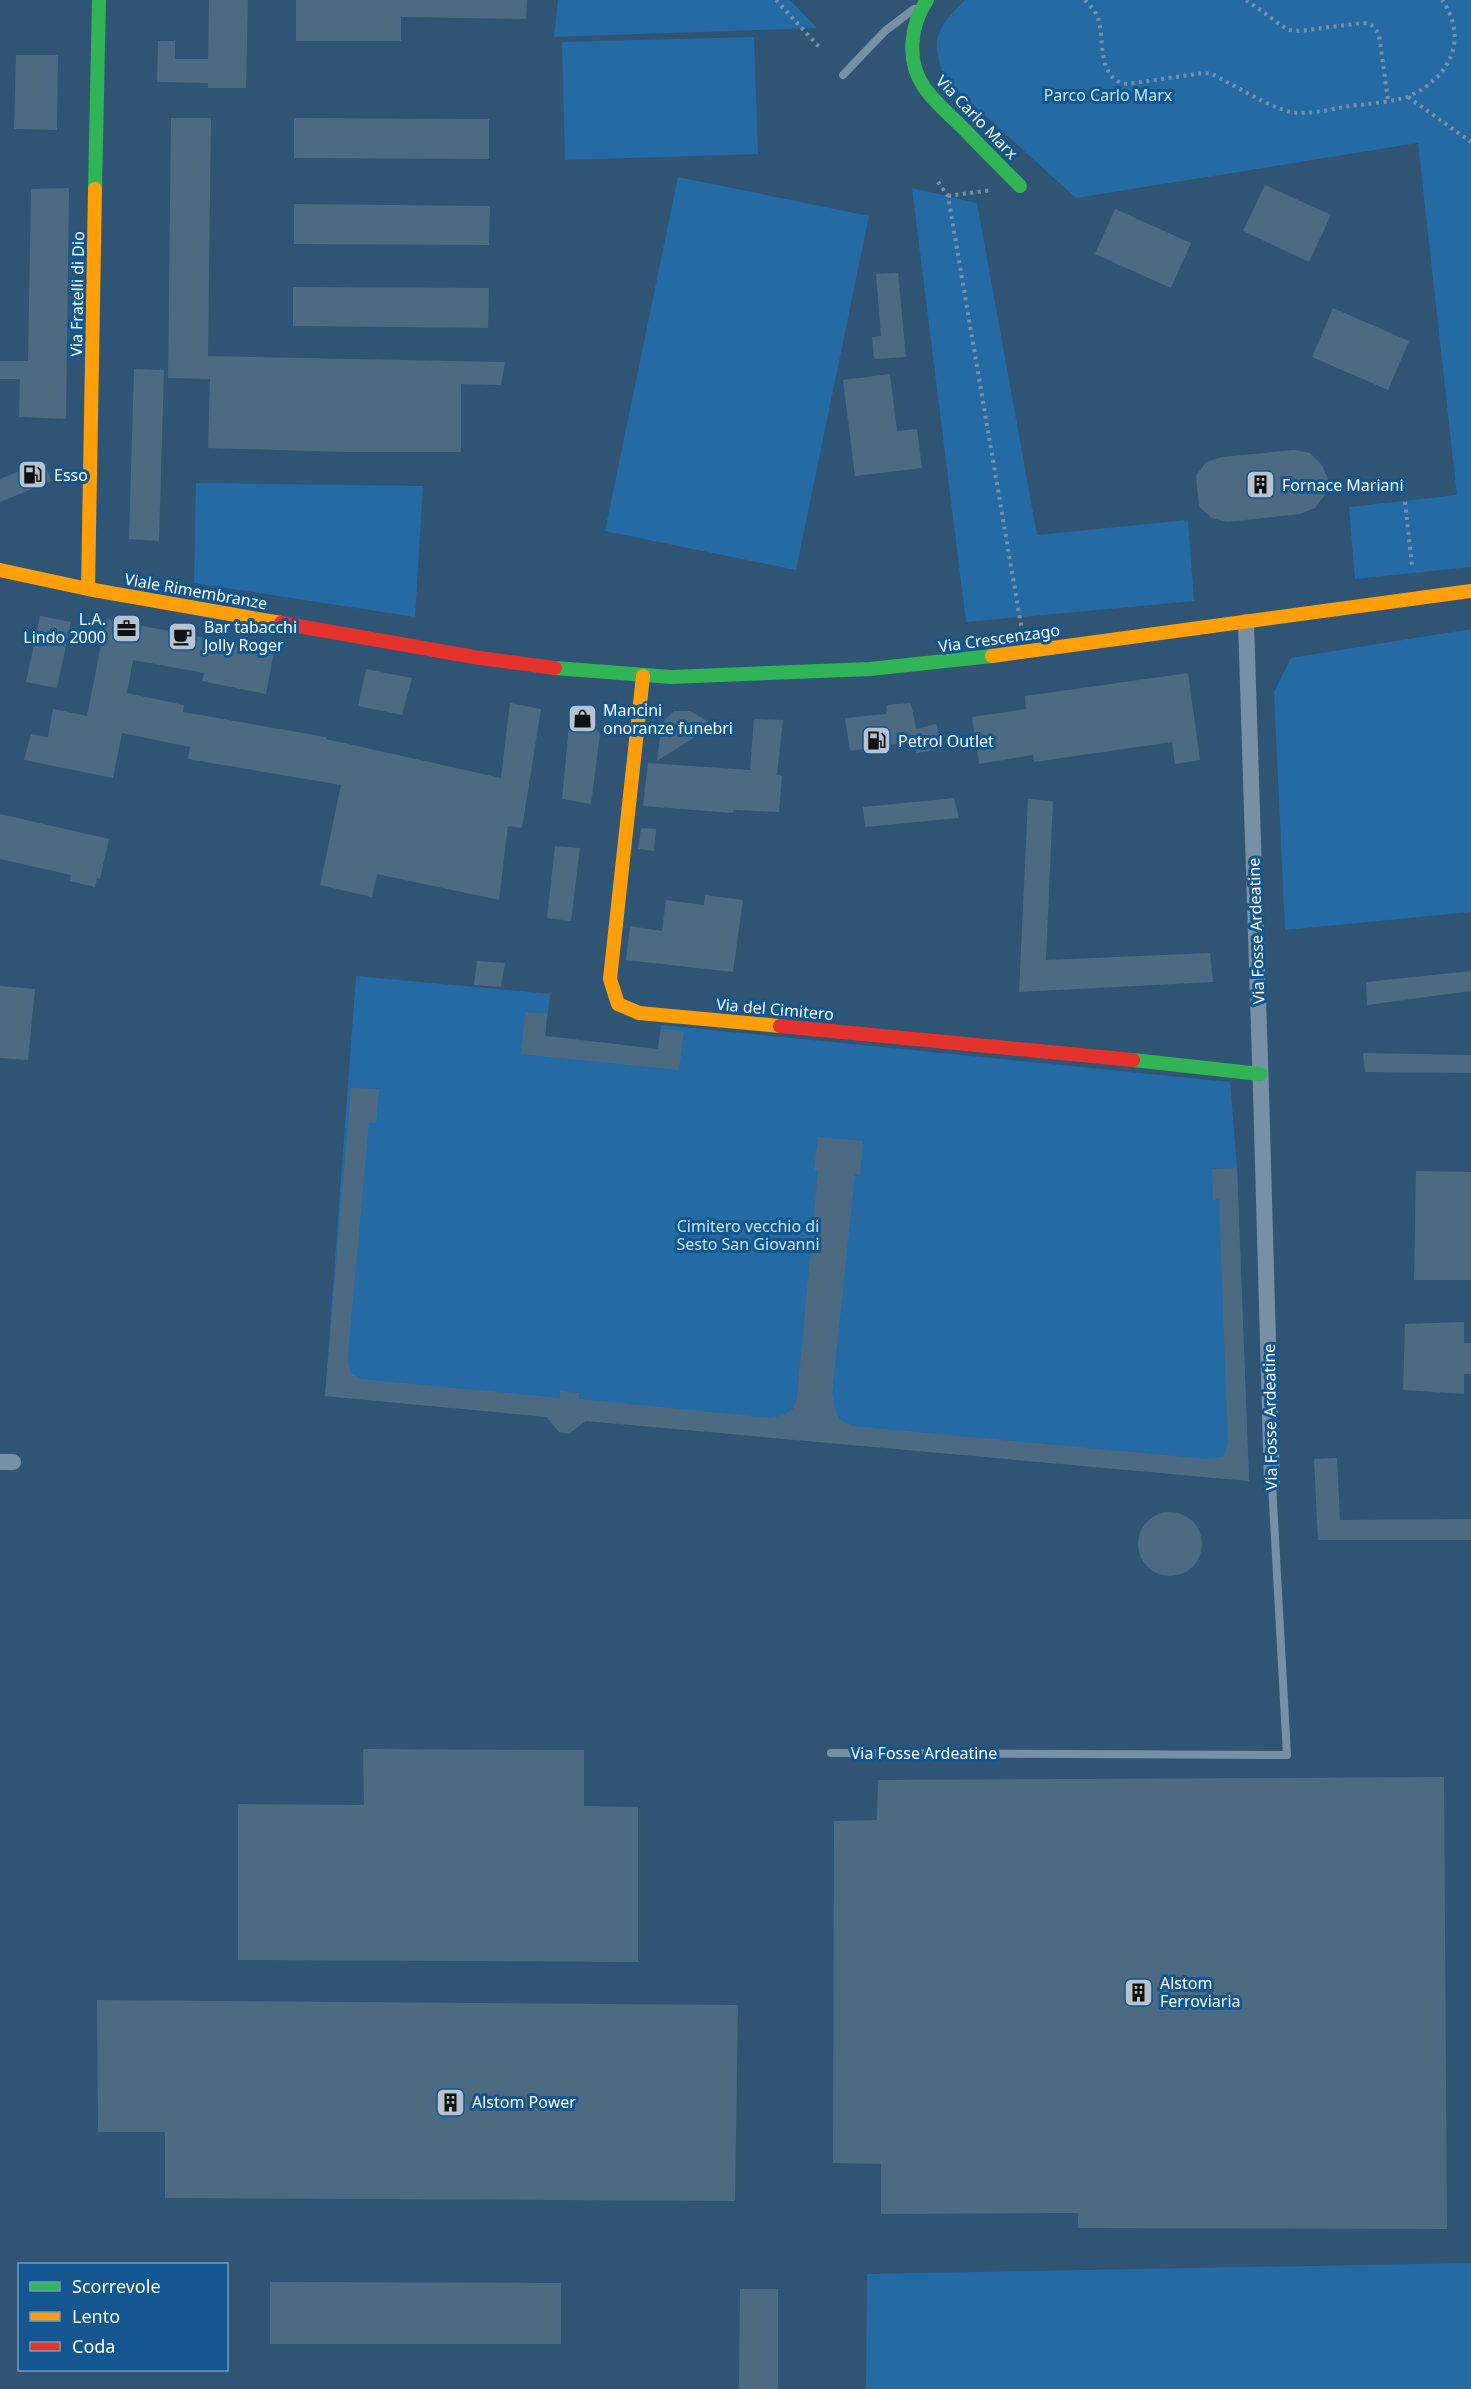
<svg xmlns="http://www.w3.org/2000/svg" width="1471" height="2389" font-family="'Noto Sans',sans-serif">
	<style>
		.green { fill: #246ba5 }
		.building { fill: #4d6a83 }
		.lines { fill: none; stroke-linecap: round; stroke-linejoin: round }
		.path { stroke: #7790a6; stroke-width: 4; stroke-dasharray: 3 4.5; stroke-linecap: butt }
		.lane { stroke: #7790a6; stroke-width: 8 }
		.street { stroke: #7790a6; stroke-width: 16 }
		.fast { stroke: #30b455; stroke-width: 14 }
		.slow { stroke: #ff9f0a; stroke-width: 14 }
		.jam { stroke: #e5322d; stroke-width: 14 }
		.labels { text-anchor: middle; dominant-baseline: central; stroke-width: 6; stroke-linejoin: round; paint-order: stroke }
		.park-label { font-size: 16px; fill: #c6e4fc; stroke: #135690 }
		.street-label { font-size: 16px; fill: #fff; stroke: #135690 }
		.poi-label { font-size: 16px; fill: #fff; stroke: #135690; text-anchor: start }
	</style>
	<rect width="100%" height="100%" fill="#305473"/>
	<path class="green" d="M 558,0 L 790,0 L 817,28 L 554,37 Z
		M 965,0 L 1471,0 L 1471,567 L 1355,579 L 1349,507 L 1457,495 L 1418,143 L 1076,198 L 946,80 C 929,41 936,29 965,0 Z
		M 754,37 L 758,154 L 565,160 L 562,42 Z
		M 678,177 L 869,216 L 796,570 L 605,531 Z
		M 912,188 L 977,203 L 1037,535 L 1188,520 L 1194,601 L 966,622 Z
		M 196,483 L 423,486 L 415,617 L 194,583 Z
		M 1471,629 L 1471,912 L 1285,930 L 1274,692 L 1291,658 Z
		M 356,976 L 550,994 L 545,1036 L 658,1049 L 661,1025 L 1230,1082 L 1237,1168 L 1249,1481 L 325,1396 Z
		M 1471,2263 L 1471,2389 L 866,2389 L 867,2274 Z"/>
	<path class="building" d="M 209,0 L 248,0 L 246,88 L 208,88 L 208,83 L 157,82 L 158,41 L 175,41 L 175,59 L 208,59 Z
		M 296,0 L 527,0 L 526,19 L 401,17 L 401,41 L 296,41 Z
		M 16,55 L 58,55 L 57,130 L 14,129 Z
		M 171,118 L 211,118 L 208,356 L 505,362 L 501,385 L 461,384 L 461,452 L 345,452 L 208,448 L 210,379 L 168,378 Z
		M 294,118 L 489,119 L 489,159 L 294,158 Z
		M 1265,185 L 1331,215 L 1309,262 L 1243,231 Z
		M 69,188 L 66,419 L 19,417 L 20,379 L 0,379 L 0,361 L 28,361 L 31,189 Z
		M 294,204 L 490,206 L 489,245 L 294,244 Z
		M 1115,209 L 1191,243 L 1171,288 L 1095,254 Z
		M 898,273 L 906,357 L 874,359 L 872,337 L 881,336 L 876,274 Z
		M 293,287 L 489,288 L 488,328 L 293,326 Z
		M 1333,308 L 1409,341 L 1388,390 L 1312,357 Z
		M 134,369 L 164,370 L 159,541 L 129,539 Z
		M 890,374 L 897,431 L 917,429 L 922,468 L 855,476 L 843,380 Z
		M 1294,450 L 1310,453 L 1322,465 L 1328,479 L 1325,495 L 1315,508 L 1300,514 L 1227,522 L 1212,518 L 1199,507 L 1196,476 L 1206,462 L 1222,457 Z
		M 44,461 L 51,481 L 0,502 L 0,479 Z
		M 40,616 L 71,622 L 57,688 L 26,682 Z
		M 106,619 L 274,651 L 266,694 L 202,681 L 204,673 L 133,660 L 127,693 L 184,705 L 183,712 L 326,737 L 326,739 L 501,778 L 510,703 L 541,709 L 522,828 L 508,826 L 499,900 L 377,874 L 372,897 L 320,885 L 341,785 L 188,759 L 190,747 L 122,733 L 113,778 L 24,760 L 31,734 L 48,737 L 53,709 L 87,716 Z
		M 366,669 L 412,678 L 402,715 L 358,706 Z
		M 1188,673 L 1200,760 L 1175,764 L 1172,742 L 1034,762 L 1033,755 L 979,764 L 972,717 L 1026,709 L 1025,696 Z
		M 911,703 L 916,729 L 936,724 L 942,749 L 916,753 L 915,741 L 850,751 L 845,718 L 886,714 L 887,705 Z
		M 674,711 L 690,711 L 714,725 L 657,761 L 662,723 Z
		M 570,715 L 588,719 L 600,734 L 591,804 L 562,799 Z
		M 754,719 L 783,720 L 777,775 L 782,776 L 779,812 L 734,810 L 733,813 L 643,806 L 648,763 L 750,770 Z
		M 954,798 L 959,818 L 865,827 L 863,807 Z
		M 1028,799 L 1053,801 L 1046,960 L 1210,953 L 1213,982 L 1019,992 Z
		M 0,814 L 109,839 L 100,879 L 97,878 L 95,887 L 70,881 L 71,875 L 0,859 Z
		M 641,828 L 656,829 L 654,851 L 638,849 Z
		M 555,846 L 580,848 L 571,921 L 547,918 Z
		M 705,895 L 743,900 L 733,972 L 626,960 L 630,926 L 662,931 L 666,900 L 704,905 Z
		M 477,961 L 505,963 L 501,987 L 474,985 Z
		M 1471,971 L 1471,991 L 1367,1005 L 1366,982 Z
		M 0,986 L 35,989 L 28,1060 L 0,1058 Z
		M 525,1012 L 547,1014 L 545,1036 L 658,1049 L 661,1029 L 684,1031 L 679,1070 L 521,1054 Z
		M 1363,1053 L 1471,1055 L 1471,1073 L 1365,1072 Z
		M 351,1088 L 379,1089 L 376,1123 L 369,1122 L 348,1353 L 348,1364 L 351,1373 L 360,1379 L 560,1398 L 560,1391 L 579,1393 L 579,1399 L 771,1418 L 784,1415 L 793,1409 L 797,1398 L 818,1171 L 814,1171 L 818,1137 L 863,1141 L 860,1175 L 855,1174 L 832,1394 L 835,1409 L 840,1420 L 852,1426 L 1206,1459 L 1223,1457 L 1228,1444 L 1219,1199 L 1213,1200 L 1212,1169 L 1237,1168 L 1249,1481 L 586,1421 L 569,1434 L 559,1432 L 546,1417 L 325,1396 Z
		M 1416,1171 L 1471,1172 L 1471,1280 L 1414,1280 Z
		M 1464,1322 L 1464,1343 L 1471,1343 L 1471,1374 L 1464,1374 L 1464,1394 L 1403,1390 L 1405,1324 Z
		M 1337,1458 L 1340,1520 L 1471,1519 L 1471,1540 L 1318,1540 L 1314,1459 Z
		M1138 1544a32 32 0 1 1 64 0a32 32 0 1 1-64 0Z
		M 363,1749 L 584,1750 L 584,1806 L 638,1807 L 638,1962 L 238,1960 L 238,1804 L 364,1805 Z
		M 1444,1777 L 1447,2229 L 1078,2228 L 1078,2213 L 881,2214 L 881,2164 L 833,2163 L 834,1821 L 877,1820 L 878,1780 Z
		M 97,2000 L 738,2005 L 735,2201 L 165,2198 L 165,2132 L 98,2132 Z
		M 270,2282 L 561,2283 L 561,2344 L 270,2344 Z
		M 740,2289 L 778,2289 L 778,2389 L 739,2389 Z"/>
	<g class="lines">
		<path class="path" d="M 776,0 L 821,49
			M 1085,0 C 1089,5 1094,9 1097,15 C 1106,38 1095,79 1127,84 L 1203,73 L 1212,74 C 1230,83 1273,109 1291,112 C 1310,115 1331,109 1350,106 C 1365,104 1396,102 1409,96 C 1450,78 1469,39 1442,0
			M 1246,0 L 1288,30 L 1299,31 L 1363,23 C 1372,24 1375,27 1379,35 L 1388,100
			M 1408,97 L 1471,142
			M 938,182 L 948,196 L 1022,631
			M 948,196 L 992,190
			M 1405,502 L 1412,565"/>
		<path class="lane" d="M 843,75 L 885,31 L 914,9
			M 831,1753 L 1287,1755 L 1272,1484"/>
		<path class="street" d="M 1246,622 L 1261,1092 L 1272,1484
			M 0,1462 L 13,1462"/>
		<path class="fast" d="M 927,0 C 910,25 906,61 924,87 C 934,102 949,114 962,127 C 981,147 1000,166 1020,186
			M 95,189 L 99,0
			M 555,668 L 671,677 L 870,669 L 992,656
			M 1133,1060 L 1260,1074"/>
		<path class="slow" d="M 0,570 L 88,589 L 281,623
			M 88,589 L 95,189
			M 992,656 L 1471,591
			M 643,676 L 610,979 L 618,1004 L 639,1013 L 780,1026"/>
		<path class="jam" d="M 281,623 L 480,658 L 555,668
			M 780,1026 L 1133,1060"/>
	</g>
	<defs>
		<symbol id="fuel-square" viewBox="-11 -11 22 22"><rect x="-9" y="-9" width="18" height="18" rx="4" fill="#b7c3ce" stroke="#135690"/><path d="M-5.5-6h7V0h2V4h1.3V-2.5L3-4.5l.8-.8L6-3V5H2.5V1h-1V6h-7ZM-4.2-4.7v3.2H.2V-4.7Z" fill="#111"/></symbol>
		<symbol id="building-square" viewBox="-11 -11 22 22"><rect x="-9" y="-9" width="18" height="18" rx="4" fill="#b7c3ce" stroke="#135690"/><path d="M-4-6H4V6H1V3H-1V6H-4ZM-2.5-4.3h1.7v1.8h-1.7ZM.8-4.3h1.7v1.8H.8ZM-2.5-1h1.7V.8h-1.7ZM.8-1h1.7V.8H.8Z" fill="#111"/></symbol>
		<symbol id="office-square" viewBox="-11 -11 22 22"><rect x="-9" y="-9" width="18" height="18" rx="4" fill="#b7c3ce" stroke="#135690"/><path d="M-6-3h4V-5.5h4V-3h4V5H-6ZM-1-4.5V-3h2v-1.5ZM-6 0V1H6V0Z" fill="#111"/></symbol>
		<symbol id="cafe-square" viewBox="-11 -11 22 22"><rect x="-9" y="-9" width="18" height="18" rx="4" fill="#b7c3ce" stroke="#135690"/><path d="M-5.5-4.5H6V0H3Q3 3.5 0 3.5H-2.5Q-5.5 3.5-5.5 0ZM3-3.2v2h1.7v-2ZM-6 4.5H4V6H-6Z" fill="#111"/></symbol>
		<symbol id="shop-square" viewBox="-11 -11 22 22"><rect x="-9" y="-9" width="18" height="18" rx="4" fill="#b7c3ce" stroke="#135690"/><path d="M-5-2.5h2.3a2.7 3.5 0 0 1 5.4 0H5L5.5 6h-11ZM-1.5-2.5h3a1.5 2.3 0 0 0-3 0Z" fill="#111"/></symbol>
	</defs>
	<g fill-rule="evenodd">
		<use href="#fuel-square" x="16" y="458" width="33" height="33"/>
		<use href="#building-square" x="1244" y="468" width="33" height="33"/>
		<use href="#office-square" x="110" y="612" width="33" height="33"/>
		<use href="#cafe-square" x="166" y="620" width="33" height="33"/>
		<use href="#shop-square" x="566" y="702" width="33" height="33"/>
		<use href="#fuel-square" x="860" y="724" width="33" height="33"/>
		<use href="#building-square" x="1122" y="1976" width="33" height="33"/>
		<use href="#building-square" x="434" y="2086" width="33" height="33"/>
	</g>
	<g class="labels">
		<g class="park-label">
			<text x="1108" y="95">Parco Carlo Marx</text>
			<text x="748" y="1226">Cimitero vecchio di<tspan x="748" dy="18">Sesto San Giovanni</tspan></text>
		</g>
		<g class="street-label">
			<text transform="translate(977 117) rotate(46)">Via Carlo Marx</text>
			<text transform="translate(77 294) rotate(-89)">Via Fratelli di Dio</text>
			<text transform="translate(196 591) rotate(10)">Viale Rimembranze</text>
			<text transform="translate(999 638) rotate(-8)">Via Crescenzago</text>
			<text transform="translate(1256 931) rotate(-92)">Via Fosse Ardeatine</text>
			<text transform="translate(775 1009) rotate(5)">Via del Cimitero</text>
			<text transform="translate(1270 1417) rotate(-91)">Via Fosse Ardeatine</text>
			<text x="924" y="1753">Via Fosse Ardeatine</text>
		</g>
		<g class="poi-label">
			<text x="54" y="475">Esso</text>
			<text x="1282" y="485">Fornace Mariani</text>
			<text x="106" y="619" text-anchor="end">L.A.<tspan x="106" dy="18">Lindo 2000</tspan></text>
			<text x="204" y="627">Bar tabacchi<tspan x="204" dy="18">Jolly Roger</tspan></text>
			<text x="603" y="710">Mancini<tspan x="603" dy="18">onoranze funebri</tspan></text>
			<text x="898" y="741">Petrol Outlet</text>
			<text x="1160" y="1983">Alstom<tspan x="1160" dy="18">Ferroviaria</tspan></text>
			<text x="472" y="2102">Alstom Power</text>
		</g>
	</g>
	<rect x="18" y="2263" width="210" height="108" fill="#135690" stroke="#719abc" stroke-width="1.5"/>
	<rect x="30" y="2282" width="30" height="9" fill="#30b455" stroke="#719abc" stroke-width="1.5"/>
	<text x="72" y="2293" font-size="18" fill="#ffffff">Scorrevole</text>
	<rect x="30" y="2312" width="30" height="9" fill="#ff9f0a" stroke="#719abc" stroke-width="1.5"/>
	<text x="72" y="2323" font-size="18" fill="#ffffff">Lento</text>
	<rect x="30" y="2342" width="30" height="9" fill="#e5322d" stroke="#719abc" stroke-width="1.5"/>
	<text x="72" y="2353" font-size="18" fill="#ffffff">Coda</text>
</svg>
